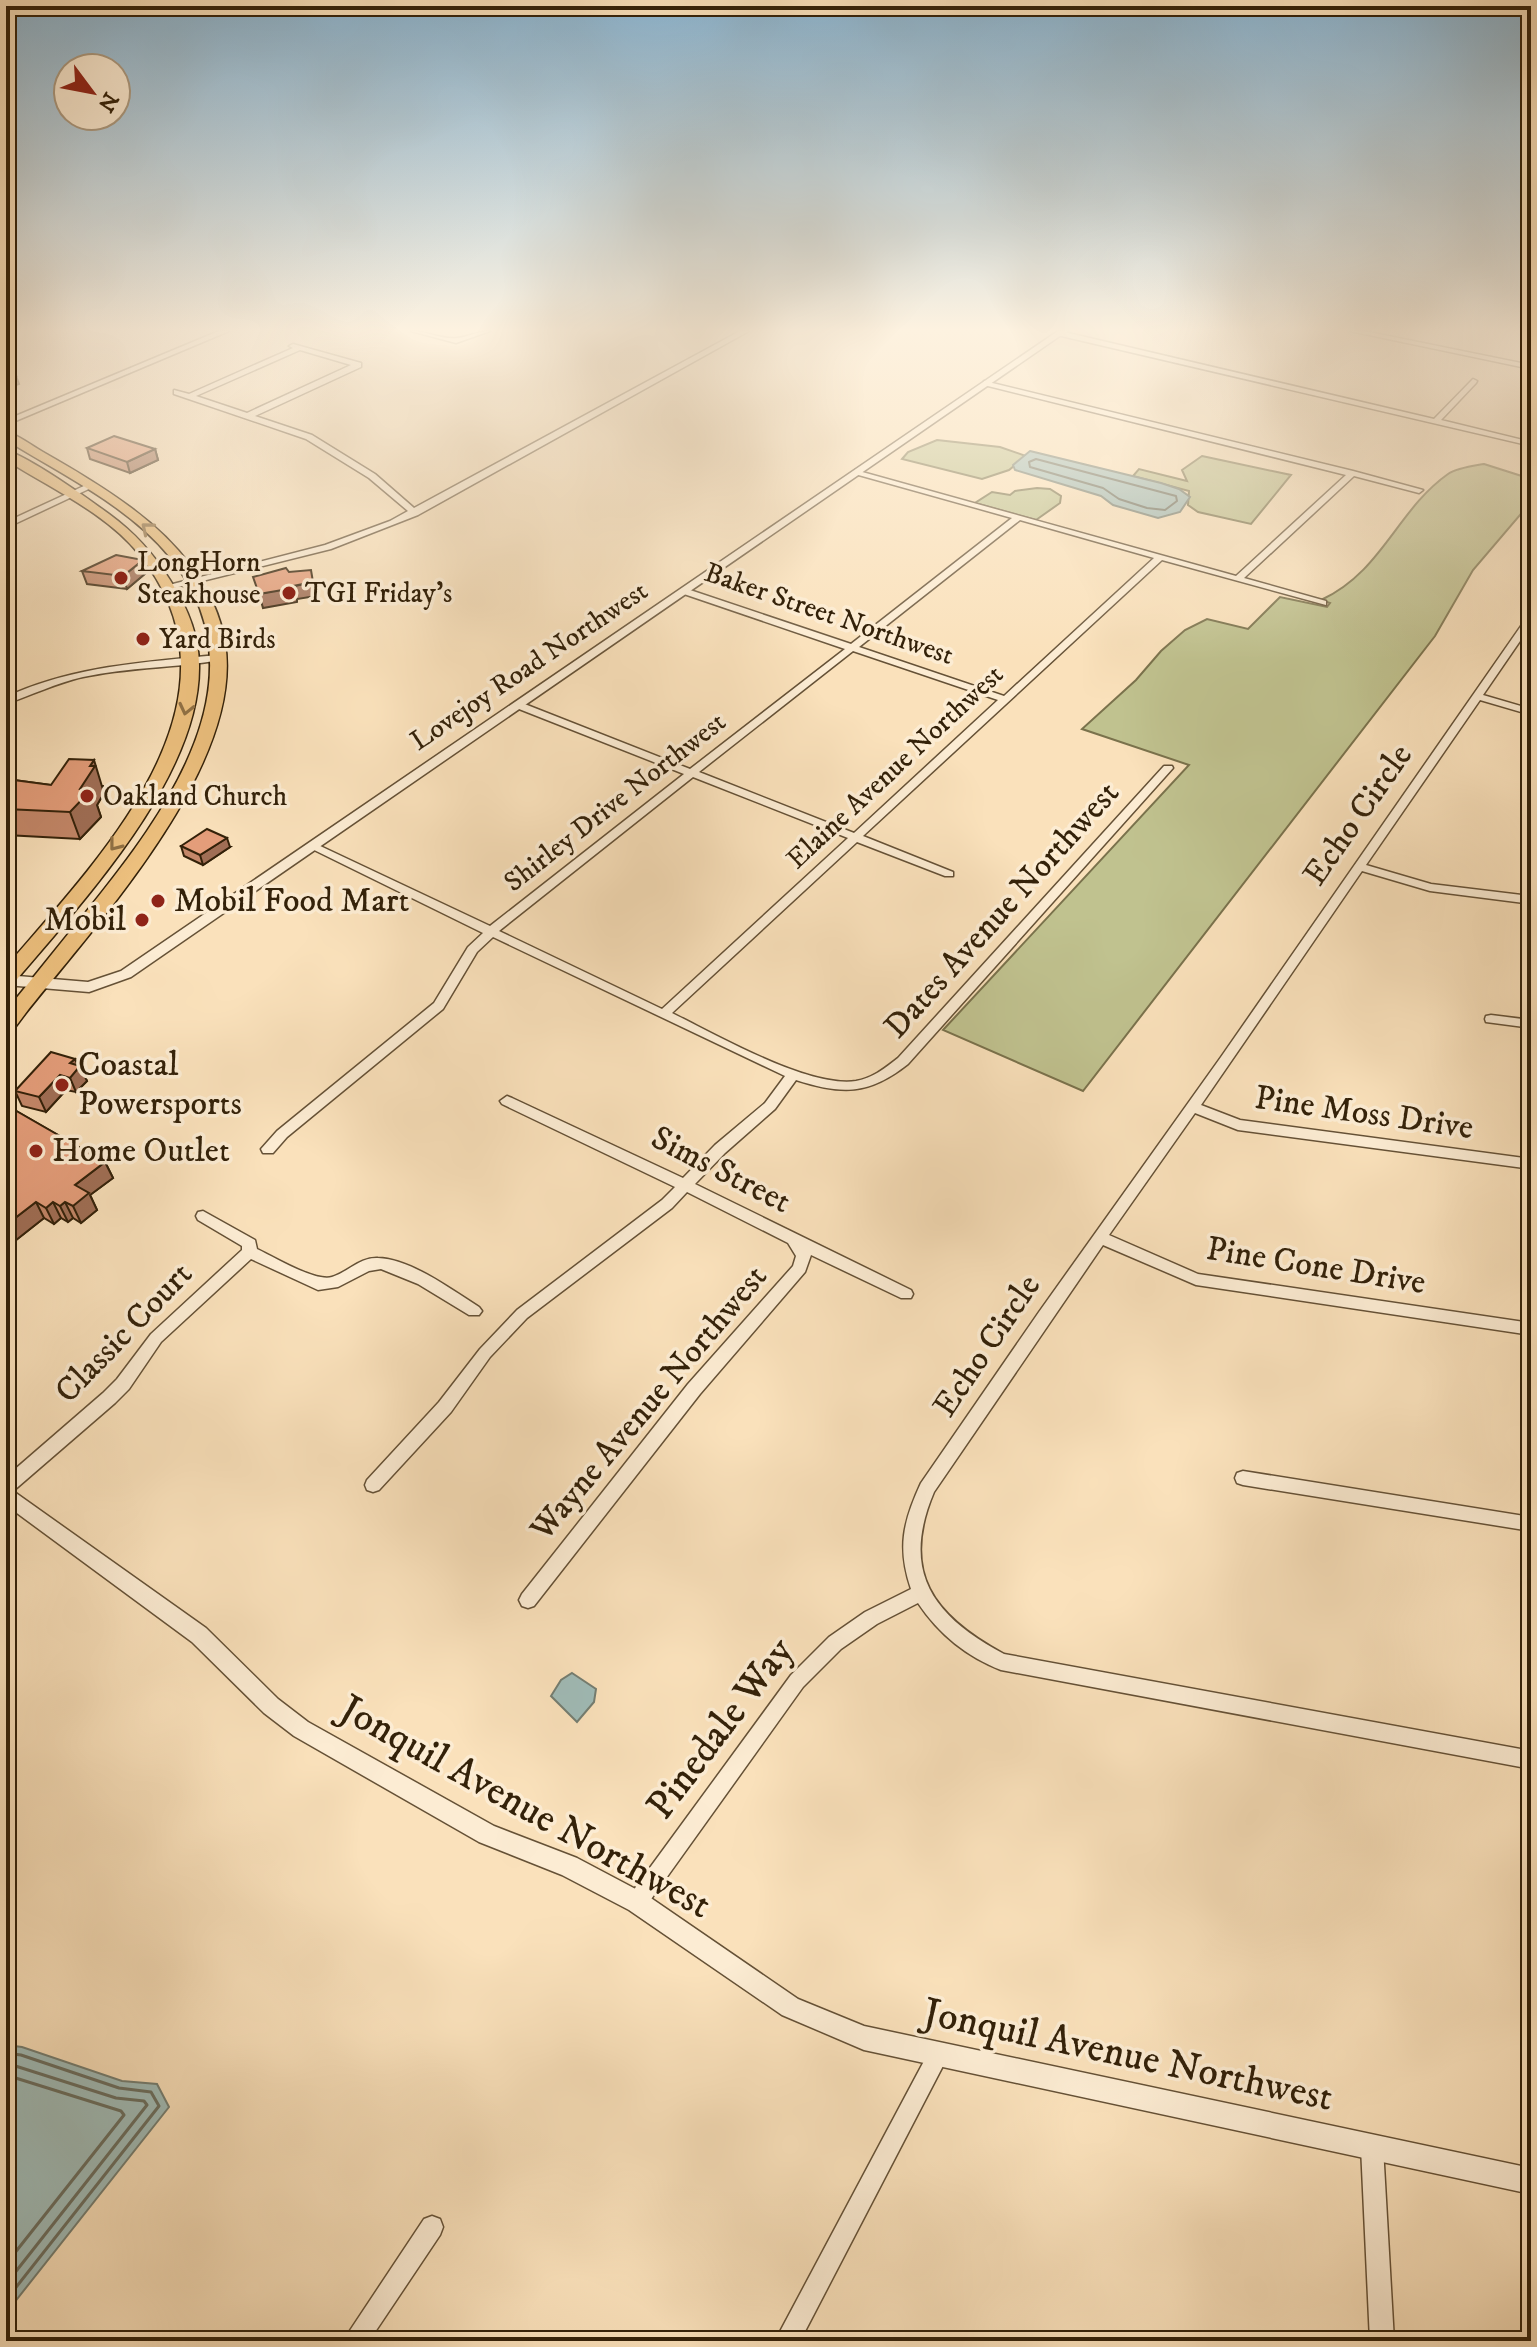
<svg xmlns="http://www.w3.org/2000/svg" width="1537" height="2347" font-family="'IM FELL DW Pica',serif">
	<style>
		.green { fill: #c0c28f; stroke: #7a724c; stroke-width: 2 }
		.water { fill: #a0bcb8; stroke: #747e72; stroke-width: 2 }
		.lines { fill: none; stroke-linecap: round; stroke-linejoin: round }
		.shore-far1 { stroke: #6a6e60; stroke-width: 2 }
		.shore { stroke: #6a6e60; stroke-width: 3 }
		.minor-casing { stroke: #655136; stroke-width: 3 }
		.tertiary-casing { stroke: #655136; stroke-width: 3 }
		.primary-casing { stroke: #332109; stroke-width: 3 }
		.minor { fill: #fcecd3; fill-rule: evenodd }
		.tertiary { fill: #fcecd3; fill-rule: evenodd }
		.primary { fill: #edc07e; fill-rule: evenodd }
		.wall { fill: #c48769; stroke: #332109; stroke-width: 2 }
		.shaded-wall { fill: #a06e55; stroke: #332109; stroke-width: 2 }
		.building { fill: #e49d7a; stroke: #332109; stroke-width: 2 }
		.oneway { stroke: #907044 }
		.poi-dot { fill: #8f2418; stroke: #fcecd3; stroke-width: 3 }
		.labels { text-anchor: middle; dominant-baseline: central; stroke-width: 7; stroke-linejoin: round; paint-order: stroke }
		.far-poi-label { font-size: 28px; fill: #332109; stroke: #fcecd3; text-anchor: start }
		.far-street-label { font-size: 28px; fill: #332109; stroke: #fcecd3 }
		.street-label { font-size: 34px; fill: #332109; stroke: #fcecd3 }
		.poi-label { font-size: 34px; fill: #332109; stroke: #fcecd3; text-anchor: start }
		.near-street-label { font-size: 40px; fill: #332109; stroke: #fcecd3 }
	</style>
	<rect width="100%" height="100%" fill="#fae1bb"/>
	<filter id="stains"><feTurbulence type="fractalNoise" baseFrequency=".0025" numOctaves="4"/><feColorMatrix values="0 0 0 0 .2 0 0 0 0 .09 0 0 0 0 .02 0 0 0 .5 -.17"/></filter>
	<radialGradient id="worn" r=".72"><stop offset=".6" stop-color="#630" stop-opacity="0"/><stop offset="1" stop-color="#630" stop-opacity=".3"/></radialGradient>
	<path class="green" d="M 937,440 L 1000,447 L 1026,456 L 1009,470 L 982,479 L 902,459 L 908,452 Z
		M 1202,456 L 1291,475 L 1251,524 L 1198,512 L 1188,505 L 1189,491 L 1133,476 L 1139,469 L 1187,481 L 1182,470 Z
		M 1484,464 L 1531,479 L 1531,502 L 1473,570 L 1435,636 L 1083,1091 L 943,1030 L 1189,765 L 1082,729 L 1136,680 L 1161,651 L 1185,630 L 1207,619 L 1248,629 L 1280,597 L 1327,607 L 1330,603 L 1321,600 C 1382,572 1397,510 1448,474 C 1457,468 1473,466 1484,464 Z
		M 1037,488 L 1050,489 L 1061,496 L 1060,503 L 1036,520 L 975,503 L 992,492 L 1010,495 L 1015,491 Z"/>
	<path class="water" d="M 1030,451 L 1161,483 L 1179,489 L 1190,497 L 1180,512 L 1158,518 L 1113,505 L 1101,496 L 1015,470 L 1013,465 Z
		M 572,1673 L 596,1689 L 594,1702 L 577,1722 L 551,1696 L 561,1680 Z
		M 6,2045 L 22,2047 L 122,2081 L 157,2084 L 169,2107 L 6,2313 Z"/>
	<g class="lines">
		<path class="shore-far1" d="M 1036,459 L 1176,496 L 1177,501 L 1165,510 L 1147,508 L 1119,499 L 1103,488 L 1030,467 L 1029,462 Z"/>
		<path class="shore" d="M 6,2053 L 21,2055 L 119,2088 L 151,2092 L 159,2106 L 6,2300
			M 6,2063 L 116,2098 L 144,2101 L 147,2105 L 6,2284
			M 6,2075 L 121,2111 L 124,2115 L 6,2264"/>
		<defs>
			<path id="minor" d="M 219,331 L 229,331 L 6,425 L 6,420 Z
				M 411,331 C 426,331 443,340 457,338 C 469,337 478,331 490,331 L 456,343 Z
				M 740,331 L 749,331 L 418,515 L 331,549 L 170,589 L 165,586 L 325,545 L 390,521 L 408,511 L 369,478 L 306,439 L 174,394 L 174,390 L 189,394 L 293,348 L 289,346 L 293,344 L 361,363 L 361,367 L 255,416 L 312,435 L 375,474 L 414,508 ZM 300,350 L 351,365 L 247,413 L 196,396 Z
				M 1060,331 L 1434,419 L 1473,379 L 1477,381 L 1476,383 L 1441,420 L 1531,442 L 1531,446 L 1057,335 Z
				M 1350,331 L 1364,331 L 1531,365 L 1531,369 Z
				M 984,381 L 1353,471 L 1423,490 L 1419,493 L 1354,476 L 1244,578 L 1326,601 L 1326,605 L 1162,560 L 863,836 L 953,872 L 953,876 L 945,876 L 857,842 L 672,1013 C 717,1035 808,1088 856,1081 C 873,1078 885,1068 898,1058 L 1164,766 L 1172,766 L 1173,768 L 908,1064 C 869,1095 842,1095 796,1080 L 775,1109 L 725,1153 L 695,1184 L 911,1290 L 913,1294 L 911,1298 L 901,1298 L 811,1255 L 805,1272 L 700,1394 L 534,1606 L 528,1608 L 522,1606 L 519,1600 L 522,1594 L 688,1384 L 793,1266 L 796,1256 L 788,1243 L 687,1192 L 672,1208 L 527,1318 L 490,1357 L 451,1412 L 379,1490 L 373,1492 L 367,1490 L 365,1485 L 367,1480 L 439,1402 L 480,1349 L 517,1310 L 662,1200 L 675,1187 L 502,1104 L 500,1101 L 507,1096 L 512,1098 L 683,1178 L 715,1145 L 765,1103 L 785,1076 L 493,937 L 477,952 L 443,1009 L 287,1137 L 273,1153 L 263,1153 L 261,1149 L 277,1131 L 434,1003 L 468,947 L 483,933 L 306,846 L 312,843 L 316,844 L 490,926 L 684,774 L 514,707 L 514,703 L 522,703 L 690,769 L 845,649 L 681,593 L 681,589 L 687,589 L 851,644 L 1012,518 L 855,474 L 855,470 L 1236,576 L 1346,475 L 984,385 ZM 1020,520 L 1154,558 L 1004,696 L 859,647 ZM 853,651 L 998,700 L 854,833 L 699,772 ZM 693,777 L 848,838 L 662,1009 L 499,931 Z
				M 86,485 L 93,487 L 6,528 L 6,522 Z
				M 1531,615 L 1531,625 L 1483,695 L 1531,709 L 1531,715 L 1480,700 L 1366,865 L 1431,884 L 1531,896 L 1531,904 L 1430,891 L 1362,871 L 1201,1105 L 1240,1120 L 1531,1159 L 1531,1169 L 1238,1130 L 1195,1113 L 1109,1235 L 1198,1274 L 1531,1323 L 1531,1335 L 1196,1285 L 1103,1245 L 934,1492 C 900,1572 933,1616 1004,1654 L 1531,1751 L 1531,1769 L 1001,1670 C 967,1657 938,1633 918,1603 L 877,1624 L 841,1649 L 803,1687 L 644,1909 L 637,1912 L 630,1909 L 627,1902 L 630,1895 L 791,1675 L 829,1637 L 865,1612 L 911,1589 C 897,1548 903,1522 921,1483 L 1039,1312 L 1221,1057 L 1528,616 Z
				M 218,655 L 223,658 L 221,660 C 176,668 129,667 83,677 C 56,683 32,695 6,704 L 6,697 C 73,666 145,662 218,655 Z
				M 1491,1015 L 1531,1020 L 1531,1028 L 1486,1022 L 1485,1019 L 1486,1016 Z
				M 203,1211 L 255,1240 L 257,1249 C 274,1257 315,1282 332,1277 C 348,1272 360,1257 378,1258 C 411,1259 452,1290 479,1307 L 482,1311 L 479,1315 L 469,1315 L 418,1284 L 381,1269 L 369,1271 L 338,1287 L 318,1290 L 251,1259 L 161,1342 L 129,1389 L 115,1403 L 12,1492 L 6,1494 L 6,1477 L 103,1393 L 117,1379 L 151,1334 L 242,1250 L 242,1246 L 198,1220 L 196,1216 L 198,1212 Z
				M 1243,1471 L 1531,1517 L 1531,1531 L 1243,1485 L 1237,1483 L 1235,1478 L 1237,1473 Z
				M 938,2044 L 945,2048 L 949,2055 L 945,2062 L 800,2341 L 775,2341 L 931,2048 Z
				M 1372,2136 L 1380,2139 L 1383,2147 L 1394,2341 L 1370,2341 L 1361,2147 L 1364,2139 Z
				M 432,2216 L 440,2219 L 443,2227 L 440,2235 L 369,2341 L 343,2341 L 424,2219 Z"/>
			<path id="tertiary" d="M 1058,331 L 1067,331 L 131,977 L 89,992 L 6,985 L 6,975 L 88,982 L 121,971 Z
				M 6,1486 L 206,1628 L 278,1699 L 308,1722 L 494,1826 L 577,1858 L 645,1894 L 798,1999 L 864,2026 L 1531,2168 L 1531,2194 L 864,2050 L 782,2015 L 629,1910 L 562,1875 L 479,1842 L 294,1736 L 264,1713 L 192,1642 L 6,1505 Z"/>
			<path id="primary" d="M 6,431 C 19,436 31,445 43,452 C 73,469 103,487 130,507 C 175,540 216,586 225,643 C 245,765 96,924 25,1014 L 13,1030 L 6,1032 L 6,1011 C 33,978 59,945 86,912 C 165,814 269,677 169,556 C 127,505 61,474 6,440 Z
				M 6,450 C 32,459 86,497 109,514 C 135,533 153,553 170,580 C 186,605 199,634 199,665 C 201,777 81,903 13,984 L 6,986 L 6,967 C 99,858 257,700 139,554 C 106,513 50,488 6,460 Z"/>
		</defs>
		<use href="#minor" class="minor-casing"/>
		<use href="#tertiary" class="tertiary-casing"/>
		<use href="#primary" class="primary-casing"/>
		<use href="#minor" class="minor"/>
		<use href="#tertiary" class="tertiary"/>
		<use href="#primary" class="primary"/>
	</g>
	<path class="wall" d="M 87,448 L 155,449 L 158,460 L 130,473 L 90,459 Z
		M 82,571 L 146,573 L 127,589 L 87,584 Z
		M 6,779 L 51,785 L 103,786 L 104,793 L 97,805 L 101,817 L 80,839 L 6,835 Z
		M 181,846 L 230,847 L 203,865 L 184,856 Z
		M 75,1059 L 78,1065 L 80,1066 L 87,1081 L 76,1092 L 66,1090 L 46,1112 L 22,1106 L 15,1091 Z
		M 6,1105 L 105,1162 L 113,1178 L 90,1195 L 97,1210 L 81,1223 L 73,1218 L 68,1222 L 61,1218 L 54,1224 L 44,1218 L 6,1248 Z"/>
	<path class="shaded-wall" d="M 16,376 L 19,384 L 6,389 L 6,380 Z
		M 155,449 L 158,460 L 130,473 L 127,462 Z
		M 143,560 L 146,573 L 127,589 L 123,576 Z
		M 313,582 L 316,596 L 297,599 L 297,602 L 263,608 L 259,594 Z
		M 94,760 L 104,793 L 97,805 L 101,817 L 80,839 L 70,812 L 90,766 Z
		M 227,838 L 230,847 L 203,865 L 200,855 Z
		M 75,1059 L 79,1068 L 80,1066 L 87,1081 L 76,1092 L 70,1078 L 70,1063 Z
		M 60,1075 L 66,1090 L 46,1112 L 39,1097 Z
		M 105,1162 L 113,1178 L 90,1195 L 97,1210 L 81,1223 L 73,1206 L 75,1185 Z
		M 36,1202 L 44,1218 L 6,1248 L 6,1225 Z
		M 53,1202 L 61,1218 L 54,1224 L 46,1208 Z
		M 65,1202 L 73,1218 L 68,1222 L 60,1206 Z"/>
	<path class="building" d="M 6,370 L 16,376 L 6,380 Z
		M 114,436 L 155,449 L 127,462 L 87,448 Z
		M 116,555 L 143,560 L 123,576 L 82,571 Z
		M 286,568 L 289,572 L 311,570 L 313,582 L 293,586 L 294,588 L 259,594 L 253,577 Z
		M 69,759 L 94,760 L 90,766 L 95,766 L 80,789 L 91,790 L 70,812 L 6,809 L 6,779 L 51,785 Z
		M 207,829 L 227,838 L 200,855 L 181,846 Z
		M 51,1052 L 75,1059 L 70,1063 L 80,1066 L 70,1078 L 60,1075 L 39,1097 L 15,1091 Z
		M 6,1105 L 105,1162 L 75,1185 L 89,1193 L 73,1206 L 65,1202 L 60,1206 L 53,1202 L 46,1208 L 36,1202 L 6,1225 Z"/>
	<defs><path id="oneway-chevron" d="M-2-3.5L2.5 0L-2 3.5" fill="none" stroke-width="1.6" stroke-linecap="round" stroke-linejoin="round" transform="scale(2)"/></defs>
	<g class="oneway">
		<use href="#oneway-chevron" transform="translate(147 528) rotate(-140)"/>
		<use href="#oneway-chevron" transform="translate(186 709) rotate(103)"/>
		<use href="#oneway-chevron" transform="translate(115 845) rotate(128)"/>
	</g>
	<linearGradient id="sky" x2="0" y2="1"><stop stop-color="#8bb7d5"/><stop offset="0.5" stop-color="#fdf2e0"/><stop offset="1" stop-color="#fdf2e0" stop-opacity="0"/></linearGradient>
	<rect width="1537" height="660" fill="url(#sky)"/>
	<g class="poi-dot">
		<circle cx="121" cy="578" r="8"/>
		<circle cx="289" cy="593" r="8"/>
		<circle cx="143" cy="639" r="8"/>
		<circle cx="87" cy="796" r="8"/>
		<circle cx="158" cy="901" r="8"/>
		<circle cx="142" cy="920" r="8"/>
		<circle cx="62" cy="1085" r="8"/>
		<circle cx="36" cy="1151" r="8"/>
	</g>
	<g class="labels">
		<g class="far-poi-label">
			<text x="137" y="562">LongHorn<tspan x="137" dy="32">Steakhouse</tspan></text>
			<text x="305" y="593">TGI Friday's</text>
			<text x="159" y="639">Yard Birds</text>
			<text x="103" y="796">Oakland Church</text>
		</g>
		<g class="far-street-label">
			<text transform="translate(829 614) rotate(19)">Baker Street Northwest</text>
			<text transform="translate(529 666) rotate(-34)">Lovejoy Road Northwest</text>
			<text transform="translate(895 767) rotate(-43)">Elaine Avenue Northwest</text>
			<text transform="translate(615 802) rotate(-38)">Shirley Drive Northwest</text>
		</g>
		<g class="street-label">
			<text transform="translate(1358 815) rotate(-55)">Echo Circle</text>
			<text transform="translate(1002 910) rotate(-48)">Dates Avenue Northwest</text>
			<text transform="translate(1364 1113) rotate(8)">Pine Moss Drive</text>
			<text transform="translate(721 1170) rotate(27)">Sims Street</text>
			<text transform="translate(1316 1266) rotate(9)">Pine Cone Drive</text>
			<text transform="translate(124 1333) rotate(-46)">Classic Court</text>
			<text transform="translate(987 1346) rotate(-56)">Echo Circle</text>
			<text transform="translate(649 1403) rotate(-50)">Wayne Avenue Northwest</text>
		</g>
		<g class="poi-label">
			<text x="174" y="901">Mobil Food Mart</text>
			<text x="126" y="920" text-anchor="end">Mobil</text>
			<text x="78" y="1065">Coastal<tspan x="78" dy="39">Powersports</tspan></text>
			<text x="52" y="1151">Home Outlet</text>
		</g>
		<g class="near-street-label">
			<text transform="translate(721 1729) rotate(-53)">Pinedale Way</text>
			<text transform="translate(525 1808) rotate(29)">Jonquil Avenue Northwest</text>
			<text transform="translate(1128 2056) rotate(12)">Jonquil Avenue Northwest</text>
		</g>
	</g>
	<rect width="1537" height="2347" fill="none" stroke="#fae1bb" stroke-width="32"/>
	<rect x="8" y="8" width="1521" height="2331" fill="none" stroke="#332109" stroke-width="4"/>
	<rect x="16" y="16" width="1505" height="2315" fill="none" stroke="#332109" stroke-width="2"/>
	<g transform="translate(92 92) rotate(122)"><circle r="38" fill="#fcecd3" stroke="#ac9b82" stroke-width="2"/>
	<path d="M0-6L14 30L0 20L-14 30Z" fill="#8f2418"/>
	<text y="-12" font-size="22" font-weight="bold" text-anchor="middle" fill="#332109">N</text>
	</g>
	<rect width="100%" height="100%" filter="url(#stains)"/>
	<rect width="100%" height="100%" fill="url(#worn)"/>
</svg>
